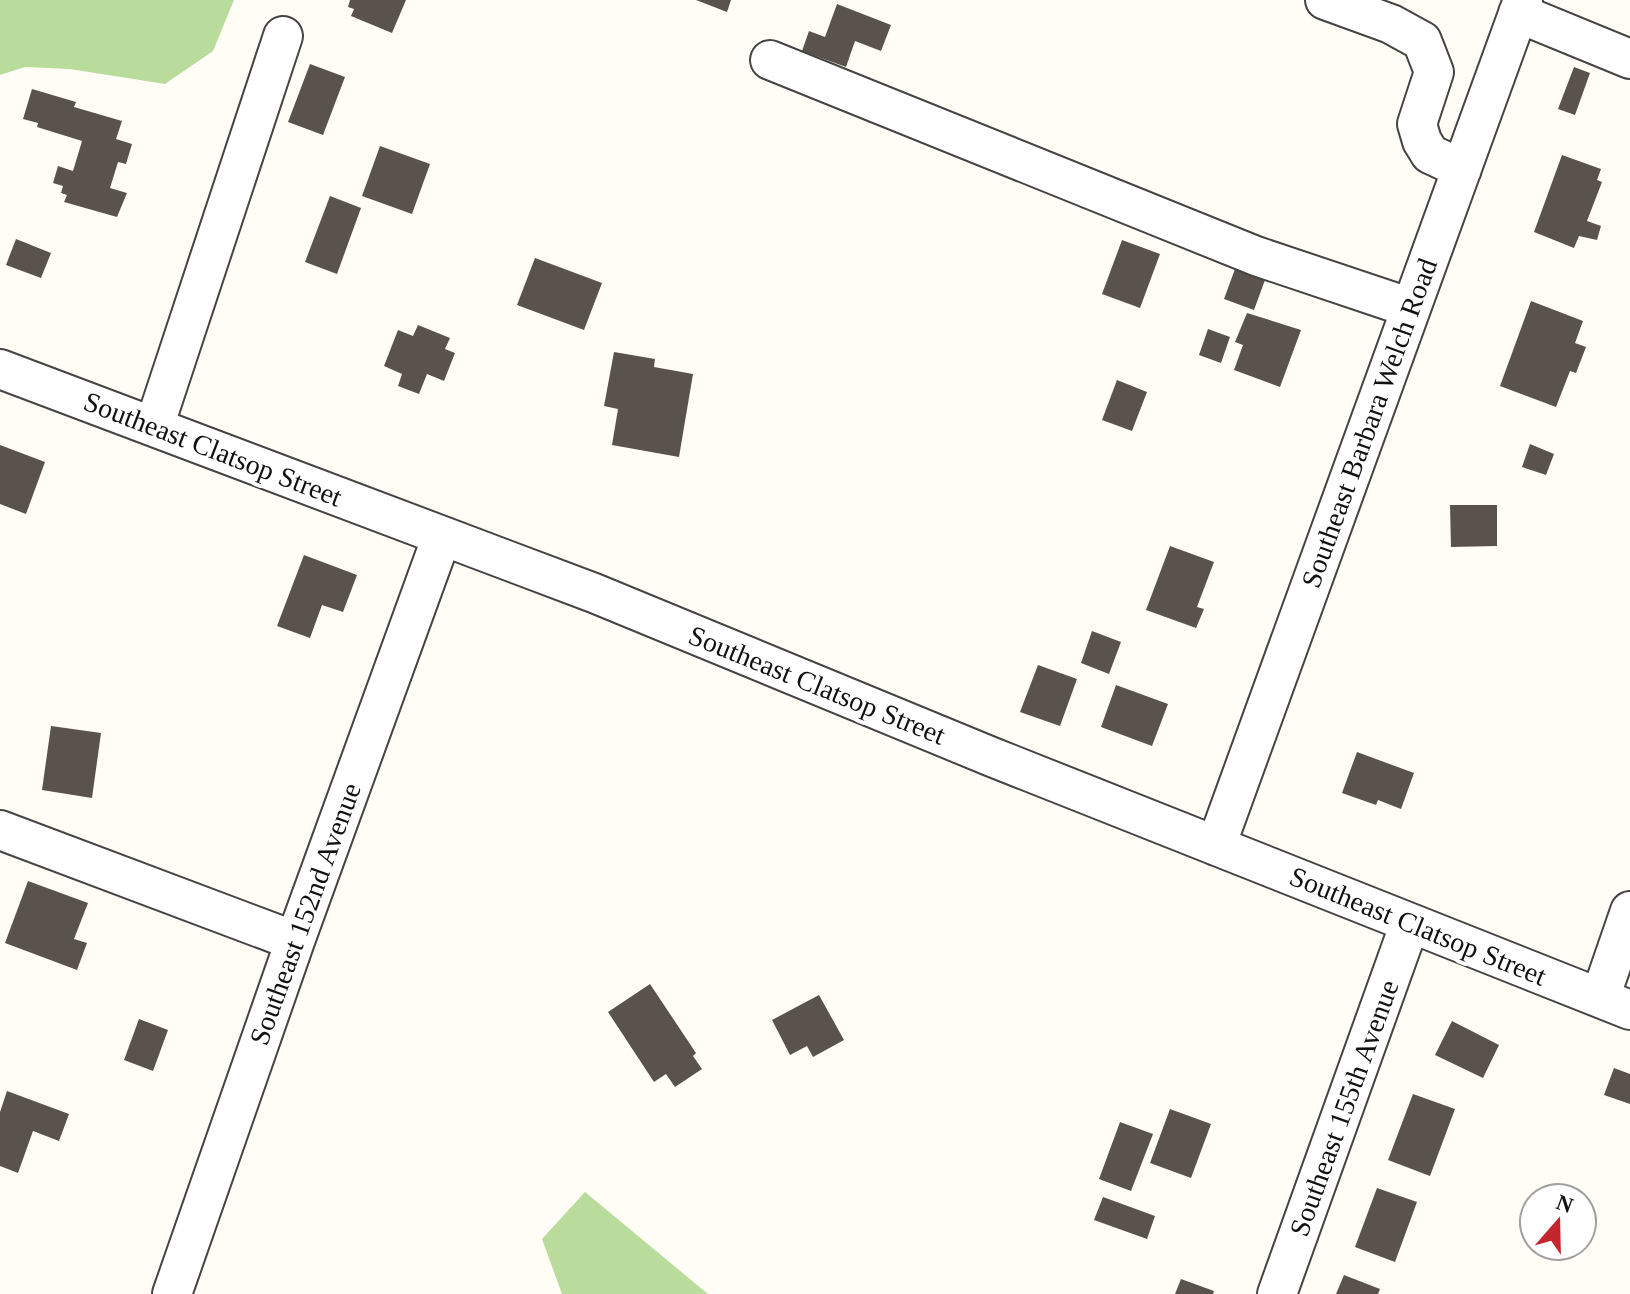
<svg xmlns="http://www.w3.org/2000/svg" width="1630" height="1294" font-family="'Times New Roman',serif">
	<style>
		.forest { fill: #b9dc9c }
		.building { fill: #5a524d }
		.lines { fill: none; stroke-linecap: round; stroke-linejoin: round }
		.minor-casing { stroke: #444; stroke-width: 42 }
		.minor { stroke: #fff; stroke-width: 38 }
		.labels { text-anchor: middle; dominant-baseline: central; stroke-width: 8; stroke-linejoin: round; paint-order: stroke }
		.street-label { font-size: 28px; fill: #111; stroke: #fff }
	</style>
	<rect width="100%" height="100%" fill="#fffdf5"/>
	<path class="forest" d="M 0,0 L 234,0 L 213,51 L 165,84 L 70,69 L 25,67 L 0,75 Z
		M 585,1192 L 708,1294 L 562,1294 L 542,1239 Z"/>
	<path class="building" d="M 350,0 L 406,0 L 392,33 L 351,16 L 354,9 L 348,7 Z
		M 696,0 L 731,0 L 727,12 Z
		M 837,4 L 891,25 L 881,51 L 855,41 L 846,67 L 802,51 L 809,31 L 825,37 Z
		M 310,64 L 345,77 L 323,135 L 288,122 Z
		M 1574,67 L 1590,73 L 1575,115 L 1558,109 Z
		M 32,89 L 76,102 L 74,107 L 122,121 L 116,139 L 132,144 L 126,164 L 118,162 L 110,188 L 127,193 L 117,217 L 64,202 L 67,195 L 61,193 L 63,186 L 53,183 L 58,166 L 73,171 L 82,141 L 37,127 L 38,123 L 23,119 Z
		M 380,146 L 430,164 L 412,214 L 362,196 Z
		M 1562,155 L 1601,169 L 1597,180 L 1602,182 L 1587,221 L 1601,226 L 1597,240 L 1579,236 L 1574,248 L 1534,232 Z
		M 330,196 L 361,208 L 337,274 L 305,262 Z
		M 16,239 L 51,253 L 41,278 L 6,265 Z
		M 1122,240 L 1160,254 L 1140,308 L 1102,294 Z
		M 535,258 L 602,283 L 584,330 L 517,305 Z
		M 1235,269 L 1265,280 L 1254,310 L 1224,299 Z
		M 1531,301 L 1583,321 L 1575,343 L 1586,347 L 1576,373 L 1570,371 L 1556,407 L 1500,386 Z
		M 1247,313 L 1301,330 L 1280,387 L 1234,370 L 1243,345 L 1235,342 Z
		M 418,325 L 450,338 L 445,349 L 455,353 L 444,381 L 427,374 L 419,394 L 398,386 L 402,374 L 384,366 L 398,330 L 413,336 Z
		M 1208,329 L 1230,337 L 1221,363 L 1199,355 Z
		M 614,352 L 655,359 L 654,367 L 693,374 L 679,457 L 612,445 L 618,409 L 604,406 Z
		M 1117,380 L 1147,392 L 1132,431 L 1102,420 Z
		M 1530,444 L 1554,454 L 1546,475 L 1522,467 Z
		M 0,445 L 45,462 L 26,514 L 0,504 Z
		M 1450,505 L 1497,505 L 1497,546 L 1451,547 Z
		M 1170,546 L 1214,562 L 1197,607 L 1204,609 L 1196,628 L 1146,610 Z
		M 304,555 L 357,575 L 343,612 L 322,605 L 310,638 L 277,626 Z
		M 1092,631 L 1121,642 L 1109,674 L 1081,663 Z
		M 1038,665 L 1077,679 L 1060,726 L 1020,712 Z
		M 1116,685 L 1168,704 L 1152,746 L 1101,727 Z
		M 51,726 L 101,733 L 92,798 L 42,790 Z
		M 1357,752 L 1414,773 L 1401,809 L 1378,800 L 1376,805 L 1342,793 Z
		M 28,881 L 88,903 L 74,939 L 87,943 L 77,970 L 5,943 Z
		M 650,984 L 696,1053 L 693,1056 L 702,1069 L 675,1087 L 666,1074 L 654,1082 L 608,1012 Z
		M 819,995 L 844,1040 L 813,1057 L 807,1046 L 790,1055 L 772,1020 Z
		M 139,1019 L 168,1030 L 153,1071 L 124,1060 Z
		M 1452,1021 L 1499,1045 L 1483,1078 L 1435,1055 Z
		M 1614,1068 L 1630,1074 L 1630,1104 L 1604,1095 Z
		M 7,1091 L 69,1114 L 59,1141 L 33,1131 L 18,1173 L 0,1166 L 0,1112 Z
		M 1413,1094 L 1455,1109 L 1430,1176 L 1388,1160 Z
		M 1170,1109 L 1211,1124 L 1191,1178 L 1150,1163 Z
		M 1120,1122 L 1153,1134 L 1131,1191 L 1099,1179 Z
		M 1377,1188 L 1417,1202 L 1395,1262 L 1355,1247 Z
		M 1103,1197 L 1155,1216 L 1147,1239 L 1094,1220 Z
		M 1344,1275 L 1380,1289 L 1378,1294 L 1336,1294 Z
		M 1181,1279 L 1214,1291 L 1213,1294 L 1175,1294 Z"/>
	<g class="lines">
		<defs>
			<path id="minor" d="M 1325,0 L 1391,24 L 1422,41 L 1434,72 L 1417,124 L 1422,141 L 1430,154 L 1462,169
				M 1518,13 L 1630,59
				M 770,60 L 1256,256 L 1411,308
				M 0,369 L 594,593 L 992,757 L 1630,1010
				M 154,427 L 283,36
				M 0,830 L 295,941
				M 1216,846 L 1523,0
				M 1600,998 L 1630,911
				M 172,1294 L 295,941 L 442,536
				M 1277,1294 L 1410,923"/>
		</defs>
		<use href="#minor" class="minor-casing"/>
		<use href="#minor" class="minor"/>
	</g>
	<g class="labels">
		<g class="street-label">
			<text transform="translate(1369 423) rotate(-70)">Southeast Barbara Welch Road</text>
			<text transform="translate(213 449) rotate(21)">Southeast Clatsop Street</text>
			<text transform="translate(817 685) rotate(22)">Southeast Clatsop Street</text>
			<text transform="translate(305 914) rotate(-70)">Southeast 152nd Avenue</text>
			<text transform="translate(1418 926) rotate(22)">Southeast Clatsop Street</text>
			<text transform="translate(1344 1108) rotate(-70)">Southeast 155th Avenue</text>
		</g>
	</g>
	<g transform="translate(1558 1222) rotate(20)"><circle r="38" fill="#ffffff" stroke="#a0a0a0" stroke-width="2"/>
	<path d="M0-6L14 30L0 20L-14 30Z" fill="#c4262e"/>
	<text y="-12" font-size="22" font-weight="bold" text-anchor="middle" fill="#111111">N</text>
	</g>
</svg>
